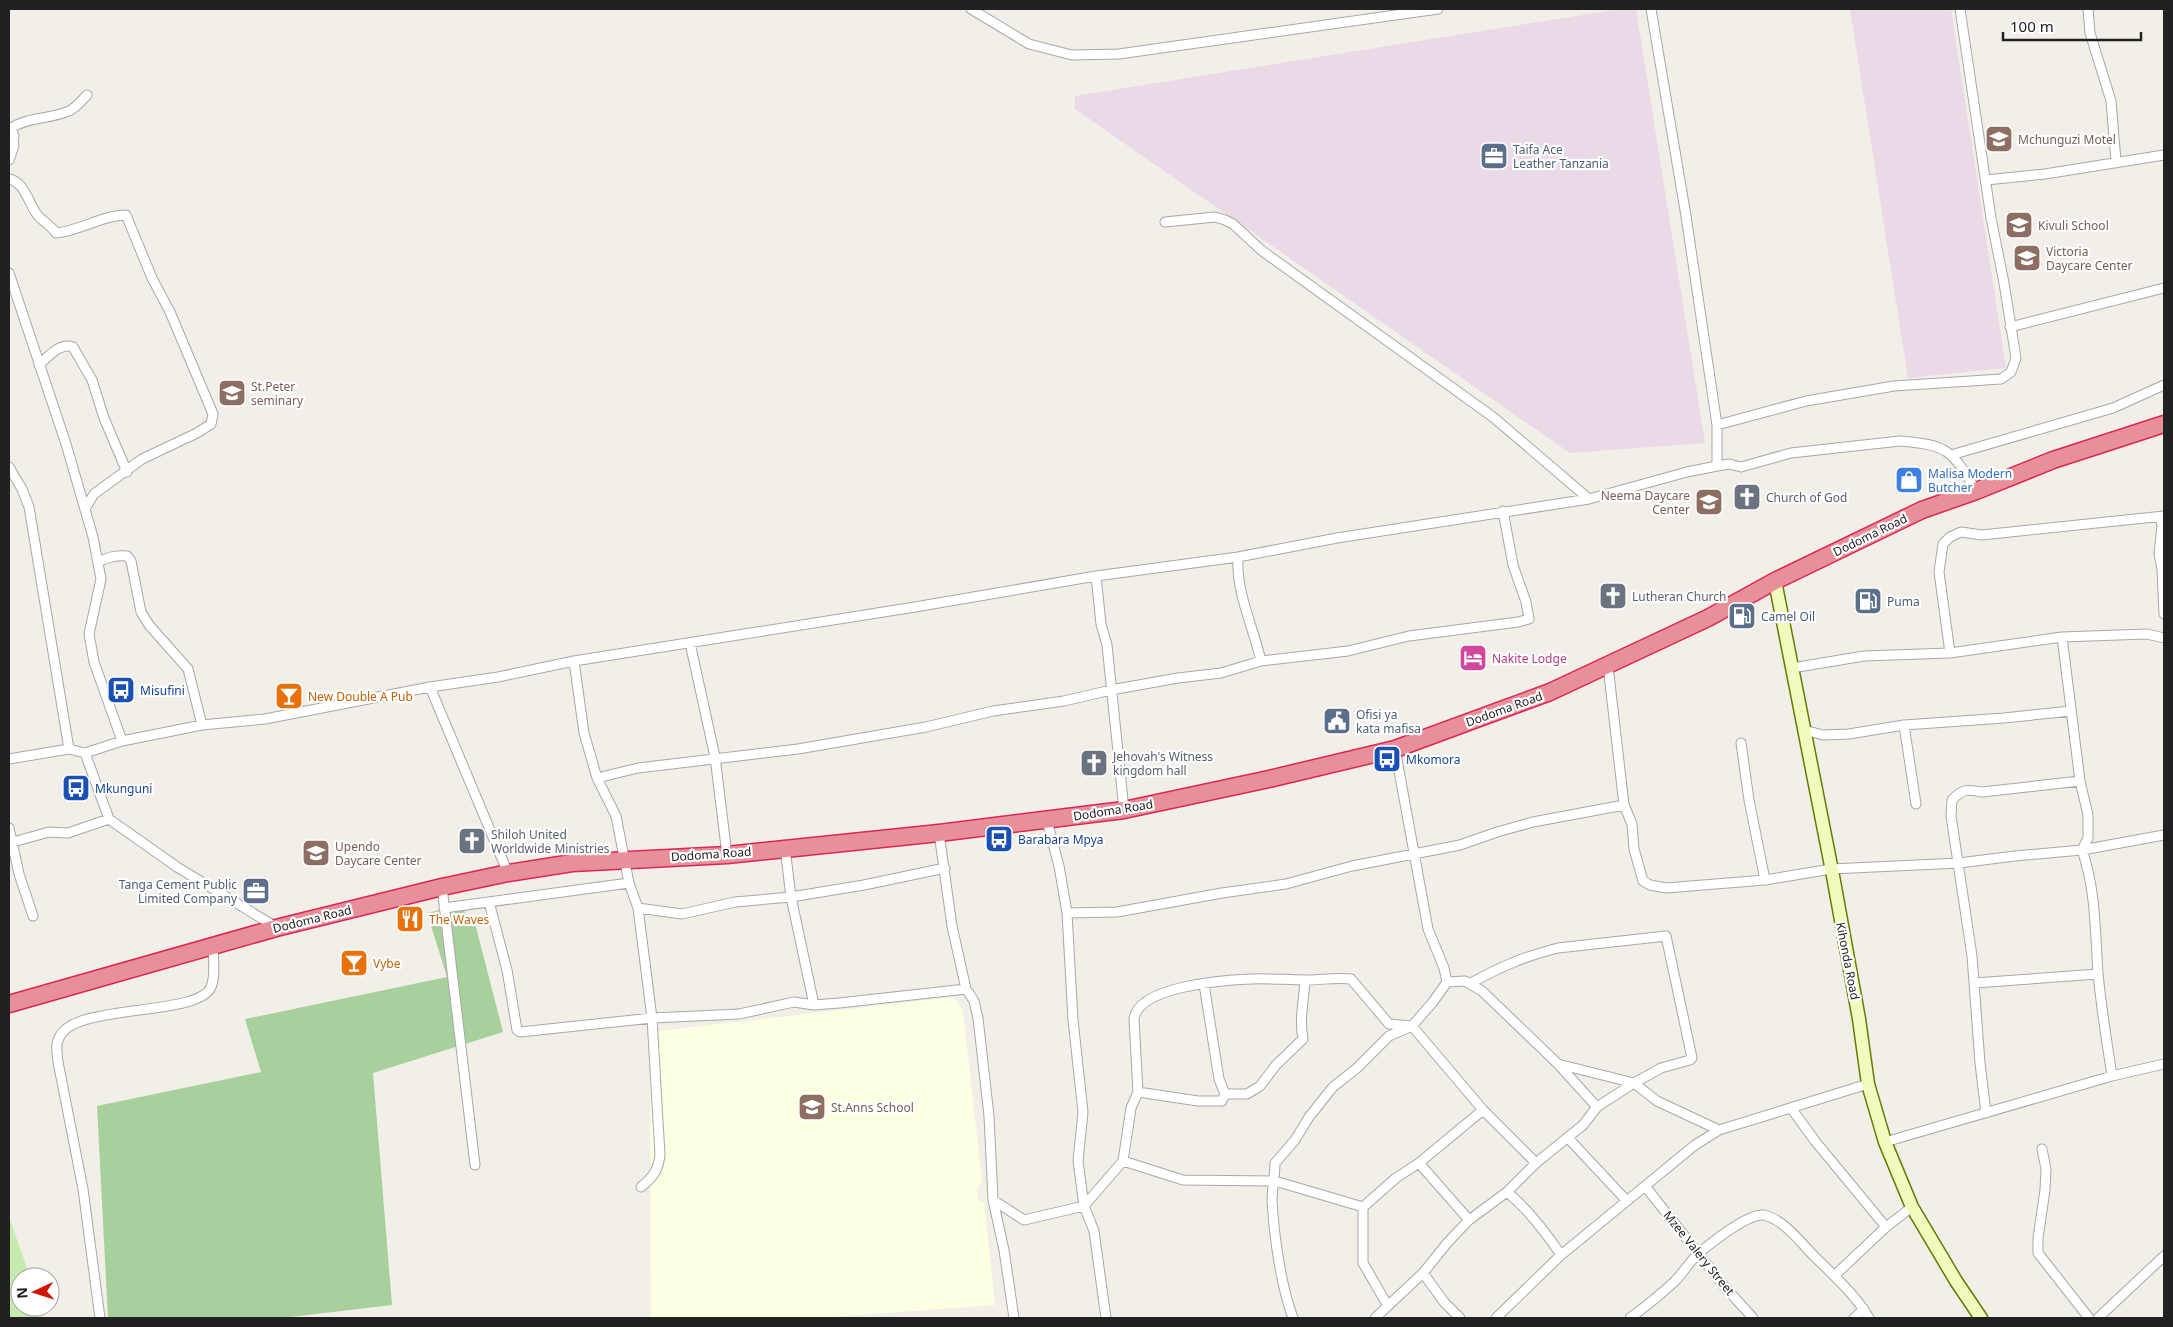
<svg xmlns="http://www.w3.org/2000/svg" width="2173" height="1327" font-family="'Noto Sans',sans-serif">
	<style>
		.industrial { fill: #ead9e6 }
		.education { fill: #fdffe3 }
		.grass { fill: #c7ebae }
		.forest { fill: #a7d09c }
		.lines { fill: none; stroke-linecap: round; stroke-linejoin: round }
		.street-casing { stroke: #a8a8a8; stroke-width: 11 }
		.secondary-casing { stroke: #647b04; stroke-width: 15 }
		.highway-casing { stroke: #dc2756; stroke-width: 19 }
		.street { stroke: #fff; stroke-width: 9 }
		.secondary { stroke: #f2fabd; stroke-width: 12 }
		.highway { stroke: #e89099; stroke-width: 16 }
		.labels { text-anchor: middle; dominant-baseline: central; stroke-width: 4.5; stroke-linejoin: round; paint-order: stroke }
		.education-label { font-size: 12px; fill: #785e54; stroke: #fff; text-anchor: start }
		.service-label { font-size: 12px; fill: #4e5e75; stroke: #fff; text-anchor: start }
		.shop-label { font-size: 12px; fill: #366cbe; stroke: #fff; text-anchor: start }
		.worship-label { font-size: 12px; fill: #5b616d; stroke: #fff; text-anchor: start }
		.street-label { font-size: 12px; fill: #212121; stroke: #fff }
		.hotel-label { font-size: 12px; fill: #b23c85; stroke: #fff; text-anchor: start }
		.transit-label { font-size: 12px; fill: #164399; stroke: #fff; text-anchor: start }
		.food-label { font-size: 12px; fill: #c56008; stroke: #fff; text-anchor: start }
	</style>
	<rect width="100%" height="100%" fill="#f1efe8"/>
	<path class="industrial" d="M 1620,9 L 1636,9 L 1705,443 L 1570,453 L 1075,109 L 1075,96 Z
		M 1850,9 L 1951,9 L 2006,368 L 1908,378 Z"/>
	<path class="education" d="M 953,997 L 963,1010 L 982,1182 L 977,1188 L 978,1199 L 984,1203 L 995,1305 L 819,1318 L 651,1318 L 650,1032 Z"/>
	<path class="grass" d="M 9,1217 L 30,1277 L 20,1277 L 20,1307 L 40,1307 L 44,1318 L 9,1318 Z"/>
	<path class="forest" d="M 460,905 L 476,927 L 503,1032 L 373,1073 L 392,1305 L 282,1318 L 108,1318 L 97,1106 L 261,1072 L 245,1019 L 447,977 L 427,913 Z"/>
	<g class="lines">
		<defs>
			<path id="street" d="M 971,9 L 1029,44 L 1072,55 L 1119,54 L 1438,9
				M 1651,9 L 1686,216 L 1717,425 L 1717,466 L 1729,464 L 1741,467 L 1791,453 L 1900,441 C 1948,445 1952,450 1976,491
				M 2088,9 L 2090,33 L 2111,101 L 2116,161
				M 9,160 L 14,146 L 13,140 L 14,136 L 11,128 C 28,117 51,119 69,111 C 76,108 82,100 87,95
				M 9,179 C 24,182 28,201 36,213 C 42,222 49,223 56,233 C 80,231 102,215 126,215 L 152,278 L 170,312 L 213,414 L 211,424 L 197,433 L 142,459 L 94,494 L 85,509
				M 1986,180 L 2045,174 L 2164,155
				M 1165,222 L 1215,217 L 1225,220 L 1233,224 L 1261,250 L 1493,417 L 1589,499
				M 9,273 L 66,444 L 93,537 L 101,579 L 89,634 L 94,662 L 122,741
				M 2010,327 L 2164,288
				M 39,365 C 48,357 60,342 73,347 L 92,380 L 104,418 L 127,472
				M 1717,425 L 1806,401 L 1894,386 L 2001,379 L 2011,372 L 2016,358 L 2004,283 L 1991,218 L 1960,9
				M 1951,455 L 2113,408 L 2164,385
				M 9,467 L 22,489 L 29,507 L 69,749
				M 2160,517 L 2162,526 L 2159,554 L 2162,569 L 2164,614
				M 1238,557 C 1236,593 1253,626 1261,661
				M 98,562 C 109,557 116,555 127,556 L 131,561 L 141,612 L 149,625 L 188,669 L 202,725
				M 1096,576 L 1101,624 L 1107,645 L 1124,810
				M 2062,637 L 2080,781 L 2088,815 L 2088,838 L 2082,850 C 2096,890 2095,932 2098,973 C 2101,1007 2107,1042 2112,1076
				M 690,643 L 715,757 L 727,855
				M 1950,653 L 1939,572 L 1943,544 L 1950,537 L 1961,532 L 1982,535 L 2164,516
				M 574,661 L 584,733 L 597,778 L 616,816 L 629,883 L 638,908 L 652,1018 L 660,1155 C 658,1171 653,1177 641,1187
				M 1608,666 L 1624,805 L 1632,824 L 1634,849 L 1643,881 L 1650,885 L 1666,888 L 1765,880 L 1831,869 L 1959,863 L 2015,856 L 2082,850 L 2164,835
				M 1792,668 L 1864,656 L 1950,653 L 2062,637 L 2147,634 L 2164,638
				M 430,687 L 508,873
				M 1904,725 L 1916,804
				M 1804,730 L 1823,735 L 1849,734 L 1904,725 L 2004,718 L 2071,711
				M 1741,743 L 1749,800 L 1765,880
				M 85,753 L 109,819 L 177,867 L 276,927
				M 9,759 L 69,749 L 85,753 L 122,741 L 202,725 L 265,719 L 430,687 L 498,677 L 574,661 L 915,607 L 1096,576 L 1238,557 L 1337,538 L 1589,499 L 1687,472 L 1717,466
				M 597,778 L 638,768 L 798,749 L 926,727 L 993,711 L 1064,701 L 1111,690 L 1178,678 L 1221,673 L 1261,661 L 1348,651 L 1409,636 L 1518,622 L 1529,619 L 1526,602 L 1513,565 L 1503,511
				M 1047,821 L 1059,866 L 1067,913 L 1073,1020 L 1083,1112 L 1078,1161 L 1084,1206 L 1094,1231 L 1106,1318
				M 9,828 L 19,874 L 33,916
				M 939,833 L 952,926 L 966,989 L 974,1001 L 978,1018 L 989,1116 L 993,1200 L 1004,1250 L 1014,1318
				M 13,842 L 49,832 L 68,833 L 109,819
				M 785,848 L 791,897 L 814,1005
				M 442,887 L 475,1165
				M 489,902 L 507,970 L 517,1030 L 520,1032 L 652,1018 L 739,1014 L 794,1002 L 814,1005 L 839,1003 L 966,989
				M 444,908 L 629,883
				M 638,908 L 682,914 L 735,902 L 791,897 L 864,885 L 945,868
				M 1067,913 L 1117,912 L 1222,893 L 1286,884 L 1352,866 L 1460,845 L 1497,832 L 1533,822 L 1624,805
				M 1447,982 L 1465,981 L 1482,991 L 1558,1064 L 1634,1083 L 1657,1101 L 1719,1130
				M 1974,983 L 2098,974
				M 1204,984 L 1219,1079 L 1225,1094
				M 1558,1064 L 1597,1107
				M 1138,1092 L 1198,1101 L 1222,1101 L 1225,1094 L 1247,1094 L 1260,1086 L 1276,1065 L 1303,1039 C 1299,1019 1304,1000 1305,980
				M 1791,1108 L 1815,1141 L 1886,1227
				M 1986,1113 L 1980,1063 L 1972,956 L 1951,816 L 1952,800 C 1962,789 1968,789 1982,792 L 2080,781
				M 1568,1138 L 1627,1201
				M 1885,1142 L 2112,1076 L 2164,1064
				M 2042,1149 L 2046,1169 L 2045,1190 L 2038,1238 L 2038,1253 L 2089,1318
				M 1123,1161 L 1131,1108 L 1138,1092 L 1134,1019 C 1138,986 1225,980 1251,979 C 1269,978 1287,980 1305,980 C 1321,980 1336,977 1351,979 L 1389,1024 L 1412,1026 L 1483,1110 L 1536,1163
				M 1419,1163 L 1469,1220
				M 1645,1186 L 1724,1286 L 1753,1318
				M 1507,1192 C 1529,1210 1545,1231 1561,1255
				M 993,1200 L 1024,1220 L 1084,1206 L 1123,1161 L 1183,1180 L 1275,1181 L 1363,1207
				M 1423,1273 L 1444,1302 L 1460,1318
				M 1834,1276 L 1886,1227 L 1912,1207
				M 1388,1306 L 1363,1263 L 1363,1207 L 1396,1178 L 1419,1163 L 1483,1110
				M 100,1318 L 83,1189 L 58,1062 C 57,1053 55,1044 60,1036 C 77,1003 198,1017 211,987 C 216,976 213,958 213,945
				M 1293,1318 C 1281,1286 1274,1236 1272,1201 C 1272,1189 1275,1176 1275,1163 L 1295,1140 L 1309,1117 L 1333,1087 L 1357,1068 L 1389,1036 L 1412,1026 L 1433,1002 L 1447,982 L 1444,968 L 1428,929 L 1395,749
				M 1375,1318 L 1423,1273 L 1448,1242 L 1469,1220 L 1507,1192 L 1536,1163 L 1583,1125 L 1597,1107 L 1634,1083 L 1661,1068 L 1690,1060 L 1692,1058 L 1666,936 L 1558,948 C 1523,957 1502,966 1471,983
				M 1496,1318 L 1561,1255 L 1695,1145 L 1719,1130 L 1868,1084
				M 1630,1318 C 1645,1307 1660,1295 1674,1282 C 1683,1273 1690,1261 1699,1253 C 1711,1243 1748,1213 1764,1215 C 1782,1219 1799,1240 1811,1253 C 1831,1273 1855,1294 1869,1318
				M 1854,1318 L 1864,1309
				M 2098,1318 L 2164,1256"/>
			<path id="secondary" d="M 1775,581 L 1833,876 L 1859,1019 L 1868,1084 L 1885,1142 L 1912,1207 L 1956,1281 L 1981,1318"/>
			<path id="highway" d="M 9,1004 L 276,928 L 442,887 L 508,873 L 572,863 L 727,855 L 939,833 L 1124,810 L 1269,779 L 1395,749 L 1550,692 L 1708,618 L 1775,581 L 1922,510 L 1976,491 L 2053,460 L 2164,424"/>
		</defs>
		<use href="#street" class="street-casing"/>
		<use href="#secondary" class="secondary-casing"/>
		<use href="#highway" class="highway-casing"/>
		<use href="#street" class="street"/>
		<use href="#secondary" class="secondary"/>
		<use href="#highway" class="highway"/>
	</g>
	<defs>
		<symbol id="school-square" viewBox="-11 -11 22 22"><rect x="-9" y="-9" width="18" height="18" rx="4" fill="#8d6e63" stroke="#fff"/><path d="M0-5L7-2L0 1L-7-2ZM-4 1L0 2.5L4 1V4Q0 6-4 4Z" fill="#fff"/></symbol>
		<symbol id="office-square" viewBox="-11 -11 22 22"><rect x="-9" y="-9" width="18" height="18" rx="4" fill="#5c6f8a" stroke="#fff"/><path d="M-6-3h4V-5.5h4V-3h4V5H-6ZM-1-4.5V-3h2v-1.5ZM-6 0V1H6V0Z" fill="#fff"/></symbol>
		<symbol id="shop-square" viewBox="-11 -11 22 22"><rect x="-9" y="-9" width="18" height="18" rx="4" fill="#3f7fe0" stroke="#fff"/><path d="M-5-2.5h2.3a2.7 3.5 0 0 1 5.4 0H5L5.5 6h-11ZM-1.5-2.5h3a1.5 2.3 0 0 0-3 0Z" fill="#fff"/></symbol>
		<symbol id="church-square" viewBox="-11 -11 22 22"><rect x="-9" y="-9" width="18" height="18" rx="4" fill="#6b7280" stroke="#fff"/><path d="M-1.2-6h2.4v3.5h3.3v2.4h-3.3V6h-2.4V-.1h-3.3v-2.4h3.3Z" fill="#fff"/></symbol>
		<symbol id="fuel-square" viewBox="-11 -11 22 22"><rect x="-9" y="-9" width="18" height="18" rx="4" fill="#5c6f8a" stroke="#fff"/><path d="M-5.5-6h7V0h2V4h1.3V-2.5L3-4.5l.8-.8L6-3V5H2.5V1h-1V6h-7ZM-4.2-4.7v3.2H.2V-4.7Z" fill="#fff"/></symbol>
		<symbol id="hotel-square" viewBox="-11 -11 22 22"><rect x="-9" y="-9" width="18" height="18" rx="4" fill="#d1479c" stroke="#fff"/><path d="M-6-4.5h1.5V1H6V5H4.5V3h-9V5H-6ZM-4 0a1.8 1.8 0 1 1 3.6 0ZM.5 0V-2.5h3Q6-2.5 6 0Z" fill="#fff"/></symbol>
		<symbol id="bus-square" viewBox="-11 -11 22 22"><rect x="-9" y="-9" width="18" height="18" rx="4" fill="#1a4fb4" stroke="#fff"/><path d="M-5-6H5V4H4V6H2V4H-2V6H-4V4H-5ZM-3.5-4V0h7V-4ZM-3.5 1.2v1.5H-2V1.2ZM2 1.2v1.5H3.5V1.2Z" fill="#fff"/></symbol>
		<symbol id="bar-square" viewBox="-11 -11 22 22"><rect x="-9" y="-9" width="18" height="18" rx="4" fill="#e8710a" stroke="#fff"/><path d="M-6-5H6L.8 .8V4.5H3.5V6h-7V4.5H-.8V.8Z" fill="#fff"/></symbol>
		<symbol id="civic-square" viewBox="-11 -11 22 22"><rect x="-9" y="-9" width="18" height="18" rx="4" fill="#5c6f8a" stroke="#fff"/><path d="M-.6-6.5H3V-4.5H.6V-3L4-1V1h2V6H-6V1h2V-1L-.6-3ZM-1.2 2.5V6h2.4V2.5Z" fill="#fff"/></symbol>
		<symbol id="restaurant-square" viewBox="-11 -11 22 22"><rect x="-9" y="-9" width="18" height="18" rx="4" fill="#e8710a" stroke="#fff"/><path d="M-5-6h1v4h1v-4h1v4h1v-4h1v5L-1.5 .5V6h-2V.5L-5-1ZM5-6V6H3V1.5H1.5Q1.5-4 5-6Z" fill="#fff"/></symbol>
	</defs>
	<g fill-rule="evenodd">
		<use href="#school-square" x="1983" y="123" width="32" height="32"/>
		<use href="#office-square" x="1478" y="140" width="32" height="32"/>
		<use href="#school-square" x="2003" y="209" width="32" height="32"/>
		<use href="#school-square" x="2011" y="242" width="32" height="32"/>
		<use href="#school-square" x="216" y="377" width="32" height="32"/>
		<use href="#shop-square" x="1893" y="464" width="32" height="32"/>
		<use href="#church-square" x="1731" y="481" width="32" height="32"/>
		<use href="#school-square" x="1693" y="486" width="32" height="32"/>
		<use href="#church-square" x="1597" y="580" width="32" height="32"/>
		<use href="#fuel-square" x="1852" y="585" width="32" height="32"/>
		<use href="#fuel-square" x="1726" y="600" width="32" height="32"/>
		<use href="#hotel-square" x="1457" y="642" width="32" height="32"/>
		<use href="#bus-square" x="105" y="674" width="32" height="32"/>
		<use href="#bar-square" x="273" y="680" width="32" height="32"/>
		<use href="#civic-square" x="1321" y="705" width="32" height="32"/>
		<use href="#bus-square" x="1371" y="743" width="32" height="32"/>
		<use href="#church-square" x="1078" y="747" width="32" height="32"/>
		<use href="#bus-square" x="60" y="772" width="32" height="32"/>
		<use href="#bus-square" x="983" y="823" width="32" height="32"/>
		<use href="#church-square" x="456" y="825" width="32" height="32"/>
		<use href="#school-square" x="300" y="837" width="32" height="32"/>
		<use href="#office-square" x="240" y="875" width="32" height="32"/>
		<use href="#restaurant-square" x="394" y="903" width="32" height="32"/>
		<use href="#bar-square" x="338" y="947" width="32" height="32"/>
		<use href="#school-square" x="796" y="1091" width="32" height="32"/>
	</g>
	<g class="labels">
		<g class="education-label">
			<text x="2018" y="139">Mchunguzi Motel</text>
			<text x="2038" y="225">Kivuli School</text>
			<text x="2046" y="251">Victoria<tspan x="2046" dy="14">Daycare Center</tspan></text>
			<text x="251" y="386">St.Peter<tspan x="251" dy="14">seminary</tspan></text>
			<text x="1690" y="495" text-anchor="end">Neema Daycare<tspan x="1690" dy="14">Center</tspan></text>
			<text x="335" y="846">Upendo<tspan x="335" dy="14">Daycare Center</tspan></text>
			<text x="831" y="1107">St.Anns School</text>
		</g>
		<g class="service-label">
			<text x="1513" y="149">Taifa Ace<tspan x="1513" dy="14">Leather Tanzania</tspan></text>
			<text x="1887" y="601">Puma</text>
			<text x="1761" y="616">Camel Oil</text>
			<text x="1356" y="714">Ofisi ya<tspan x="1356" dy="14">kata mafisa</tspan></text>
			<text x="237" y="884" text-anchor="end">Tanga Cement Public<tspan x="237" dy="14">Limited Company</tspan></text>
		</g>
		<g class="shop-label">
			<text x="1928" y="473">Malisa Modern<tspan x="1928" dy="14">Butcher</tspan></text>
		</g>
		<g class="worship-label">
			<text x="1766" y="497">Church of God</text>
			<text x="1632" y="596">Lutheran Church</text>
			<text x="1113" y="756">Jehovah's Witness<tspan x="1113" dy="14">kingdom hall</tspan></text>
			<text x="491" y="834">Shiloh United<tspan x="491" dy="14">Worldwide Ministries</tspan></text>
		</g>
		<g class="street-label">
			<text transform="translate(1870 535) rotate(-26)">Dodoma Road</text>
			<text transform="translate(1504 709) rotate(-20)">Dodoma Road</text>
			<text transform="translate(1113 810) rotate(-9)">Dodoma Road</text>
			<text transform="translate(711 854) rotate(-4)">Dodoma Road</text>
			<text transform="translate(312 919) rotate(-14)">Dodoma Road</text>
			<text transform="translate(1848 961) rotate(79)">Kihonda Road</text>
			<text transform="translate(1699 1253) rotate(51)">Mzee Valery Street</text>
		</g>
		<g class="hotel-label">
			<text x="1492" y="658">Nakite Lodge</text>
		</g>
		<g class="transit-label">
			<text x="140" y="690">Misufini</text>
			<text x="1406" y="759">Mkomora</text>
			<text x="95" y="788">Mkunguni</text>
			<text x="1018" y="839">Barabara Mpya</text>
		</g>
		<g class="food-label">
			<text x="308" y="696">New Double A Pub</text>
			<text x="429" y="919">The Waves</text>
			<text x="373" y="963">Vybe</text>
		</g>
	</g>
	<rect width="2173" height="1327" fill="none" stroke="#212121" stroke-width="20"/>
	<g transform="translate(35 1292) rotate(266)"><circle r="24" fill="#ffffff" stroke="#a6a6a6"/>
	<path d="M0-4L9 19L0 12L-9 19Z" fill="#d21200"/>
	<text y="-8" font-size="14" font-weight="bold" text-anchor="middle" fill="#212121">N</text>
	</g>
	<path d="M2003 32v8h138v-8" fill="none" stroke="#212121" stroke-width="2.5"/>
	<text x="2010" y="32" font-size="15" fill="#212121" stroke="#ffffff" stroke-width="4" paint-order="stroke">100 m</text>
</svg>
